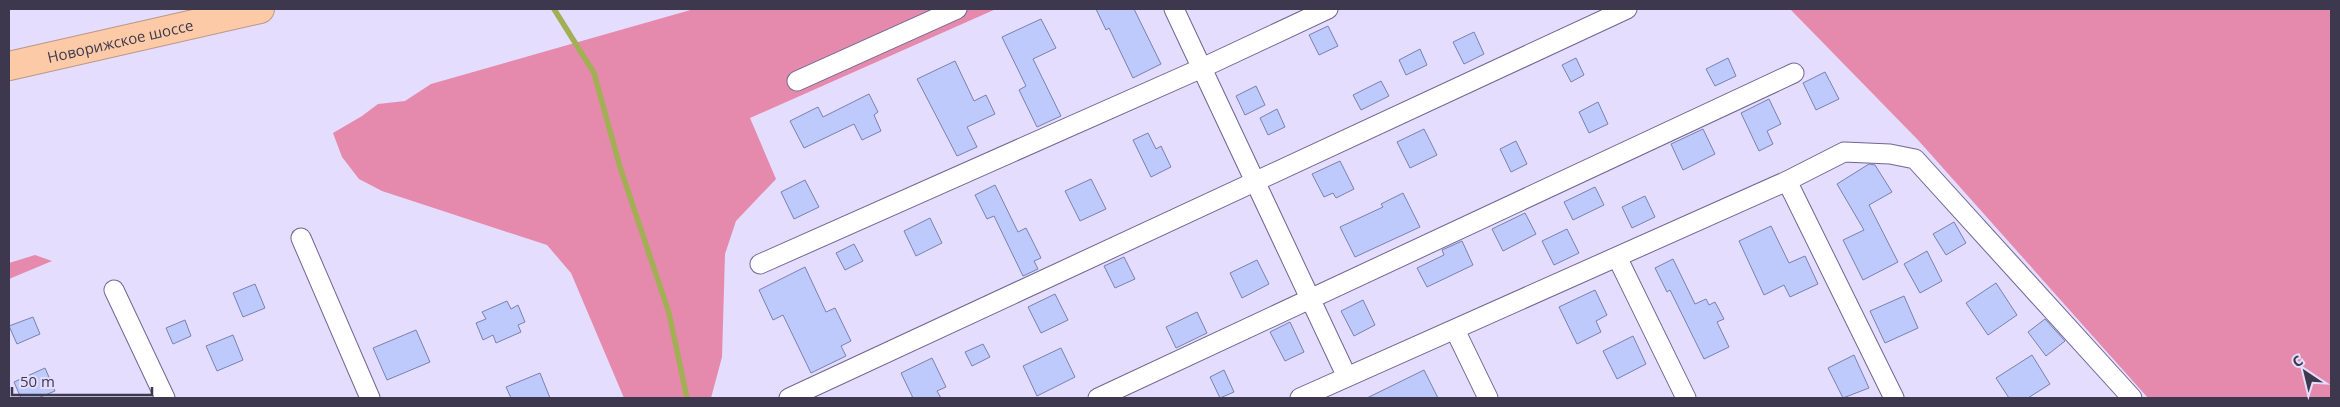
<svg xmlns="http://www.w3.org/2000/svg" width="2340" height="407" font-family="'Open Sans',sans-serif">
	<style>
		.forest { fill: #e58aad }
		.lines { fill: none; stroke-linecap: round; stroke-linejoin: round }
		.stream { stroke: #a3af54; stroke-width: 5.5 }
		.building { fill: #bec9fc; stroke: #7881b1 }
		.street-casing { stroke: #716594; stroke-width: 21 }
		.highway-casing { stroke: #ba9788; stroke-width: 30 }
		.street { stroke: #fff; stroke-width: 19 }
		.highway { stroke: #fdcaa8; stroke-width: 28 }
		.labels { text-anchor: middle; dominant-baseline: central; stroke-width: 4.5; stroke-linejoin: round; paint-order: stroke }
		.street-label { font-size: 15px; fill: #3d384d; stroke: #e4ddfd }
	</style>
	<rect width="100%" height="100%" fill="#e4ddfd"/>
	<path class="forest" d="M 694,9 L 996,9 L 750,118 L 776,179 L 736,221 L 725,254 L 722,357 L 711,398 L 624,398 L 571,273 L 547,245 L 382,191 L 359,179 L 342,157 L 333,133 L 362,116 L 378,104 L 405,101 L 431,84 Z
		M 1790,9 L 2331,9 L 2331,398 L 2148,398 L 1918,140 Z
		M 35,255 L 52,261 L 9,279 L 9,263 Z"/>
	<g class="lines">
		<path class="stream" d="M 554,9 L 594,73 L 620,167 L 669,313 L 687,398"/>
	</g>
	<path class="building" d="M 1096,9 L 1134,9 L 1161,64 L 1133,78 L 1109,28 L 1106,30 Z
		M 1041,19 L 1056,48 L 1033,59 L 1061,116 L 1037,127 L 1019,90 L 1026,86 L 1002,37 Z
		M 1328,26 L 1338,46 L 1319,55 L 1309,35 Z
		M 1474,32 L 1484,54 L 1464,64 L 1453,42 Z
		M 1420,49 L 1427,65 L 1406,75 L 1399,60 Z
		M 1576,58 L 1584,75 L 1571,82 L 1562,65 Z
		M 1728,58 L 1736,76 L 1715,86 L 1706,69 Z
		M 955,61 L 974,101 L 986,95 L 995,114 L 967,127 L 977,147 L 957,156 L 917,79 Z
		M 1825,72 L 1839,99 L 1816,110 L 1803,83 Z
		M 1381,81 L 1389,96 L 1361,110 L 1353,95 Z
		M 1256,86 L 1265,105 L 1245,115 L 1236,96 Z
		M 869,94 L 878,112 L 874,115 L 881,131 L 862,140 L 854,124 L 804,148 L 790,121 L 818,107 L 823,117 Z
		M 1769,99 L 1781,124 L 1767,131 L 1773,144 L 1759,151 L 1741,113 Z
		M 1598,102 L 1608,124 L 1589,133 L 1579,112 Z
		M 1277,109 L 1285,127 L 1268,135 L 1260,118 Z
		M 1424,129 L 1437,155 L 1410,168 L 1397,142 Z
		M 1703,129 L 1715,154 L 1683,170 L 1671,144 Z
		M 1148,133 L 1156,149 L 1161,146 L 1171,167 L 1151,177 L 1133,140 Z
		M 1516,141 L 1527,164 L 1511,172 L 1500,149 Z
		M 1340,161 L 1354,189 L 1336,198 L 1333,193 L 1324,197 L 1312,174 Z
		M 1869,164 L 1875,165 L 1892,192 L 1869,205 L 1898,262 L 1863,280 L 1843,240 L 1864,230 L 1837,184 Z
		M 1091,179 L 1106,209 L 1080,221 L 1065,191 Z
		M 805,180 L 819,207 L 794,219 L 781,192 Z
		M 995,185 L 1018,232 L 1026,228 L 1041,258 L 1034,261 L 1038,269 L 1023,276 L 994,216 L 987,219 L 975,195 Z
		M 1595,187 L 1604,205 L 1573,220 L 1564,202 Z
		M 1403,193 L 1420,227 L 1355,257 L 1340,227 L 1383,207 L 1381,204 Z
		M 1645,196 L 1655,217 L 1632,228 L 1622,207 Z
		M 1525,213 L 1536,234 L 1503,251 L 1492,229 Z
		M 930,218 L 942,243 L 916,256 L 904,231 Z
		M 1954,222 L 1966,243 L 1946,255 L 1933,234 Z
		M 1771,226 L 1789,263 L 1805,256 L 1818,284 L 1790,297 L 1784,285 L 1764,295 L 1739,241 Z
		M 1567,229 L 1579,253 L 1554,265 L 1542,241 Z
		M 1462,241 L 1473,265 L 1427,287 L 1417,268 L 1444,255 L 1442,250 Z
		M 854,244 L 863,261 L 845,270 L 836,253 Z
		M 1927,251 L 1942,281 L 1920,293 L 1904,264 Z
		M 1124,257 L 1135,279 L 1115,288 L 1104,266 Z
		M 1673,259 L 1695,304 L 1706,299 L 1709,305 L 1715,302 L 1724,319 L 1717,322 L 1729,347 L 1704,359 L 1670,290 L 1667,292 L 1655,268 Z
		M 1257,260 L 1269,284 L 1242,298 L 1230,273 Z
		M 805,267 L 826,312 L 835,308 L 851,341 L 841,346 L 846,356 L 811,373 L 783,315 L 773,320 L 759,290 Z
		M 1996,283 L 2017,315 L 1988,335 L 1966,303 Z
		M 255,284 L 265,308 L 243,317 L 233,293 Z
		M 1595,290 L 1607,315 L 1596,321 L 1601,332 L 1577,344 L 1559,307 Z
		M 1055,294 L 1068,320 L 1041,333 L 1028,307 Z
		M 1904,296 L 1918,328 L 1885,343 L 1870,311 Z
		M 1363,300 L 1375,325 L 1354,336 L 1341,311 Z
		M 507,301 L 511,309 L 518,305 L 525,322 L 518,325 L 521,332 L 496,343 L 493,335 L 483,340 L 476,323 L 486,319 L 482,312 Z
		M 1197,312 L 1207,333 L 1176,348 L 1166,327 Z
		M 33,317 L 40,334 L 17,344 L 9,326 Z
		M 2045,319 L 2065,341 L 2046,356 L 2028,332 Z
		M 185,320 L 191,336 L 173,344 L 166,328 Z
		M 1290,322 L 1304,352 L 1285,361 L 1270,332 Z
		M 416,330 L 430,362 L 387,380 L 373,348 Z
		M 233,335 L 243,360 L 217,371 L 206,346 Z
		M 1633,336 L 1646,364 L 1617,379 L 1603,351 Z
		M 983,344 L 990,357 L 972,366 L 965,352 Z
		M 1061,348 L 1075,377 L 1037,396 L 1023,366 Z
		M 1854,355 L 1869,388 L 1843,398 L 1828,368 Z
		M 2032,355 L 2050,384 L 2028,398 L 2009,398 L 1996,378 Z
		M 932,358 L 946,387 L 937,391 L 941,398 L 913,398 L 901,373 Z
		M 45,368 L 55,391 L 38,398 L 21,398 L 14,382 Z
		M 1224,370 L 1234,392 L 1220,398 L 1210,377 Z
		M 1424,370 L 1438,398 L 1367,398 Z
		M 540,373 L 550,398 L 511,398 L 506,387 Z"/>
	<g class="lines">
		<defs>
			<path id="street" d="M 1174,9 L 1347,377
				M 797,81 L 957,9
				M 1787,181 L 1894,398
				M 301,238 L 370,398
				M 1617,257 L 1686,398
				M 760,264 L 1202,68 L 1328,9
				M 114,290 L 165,398
				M 1455,330 L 1488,398
				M 789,398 L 1627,9
				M 1098,398 L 1794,73
				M 1300,398 L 1787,181 L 1844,152 L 1890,154 L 1915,159 L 2132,398"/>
			<g id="highway">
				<path id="s1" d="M 9,66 L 260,9"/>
			</g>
		</defs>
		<use href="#street" class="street-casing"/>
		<use href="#highway" class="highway-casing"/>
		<use href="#street" class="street"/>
		<use href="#highway" class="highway"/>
	</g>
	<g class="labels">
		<g class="street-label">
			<text stroke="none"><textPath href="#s1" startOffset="114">Новорижское шоссе</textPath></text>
		</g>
	</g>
	<rect width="2340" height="407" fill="none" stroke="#3d384d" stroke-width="20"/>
	<g transform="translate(2305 372) rotate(325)" stroke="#e4ddfd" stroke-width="4" paint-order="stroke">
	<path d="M0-4L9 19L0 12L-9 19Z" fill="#3d384d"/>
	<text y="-8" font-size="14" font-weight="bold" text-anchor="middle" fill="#3d384d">С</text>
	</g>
	<path d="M12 387v8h140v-8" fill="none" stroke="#3d384d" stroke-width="2.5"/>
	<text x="20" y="387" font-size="15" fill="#3d384d" stroke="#e4ddfd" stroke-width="4" paint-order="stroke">50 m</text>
</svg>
